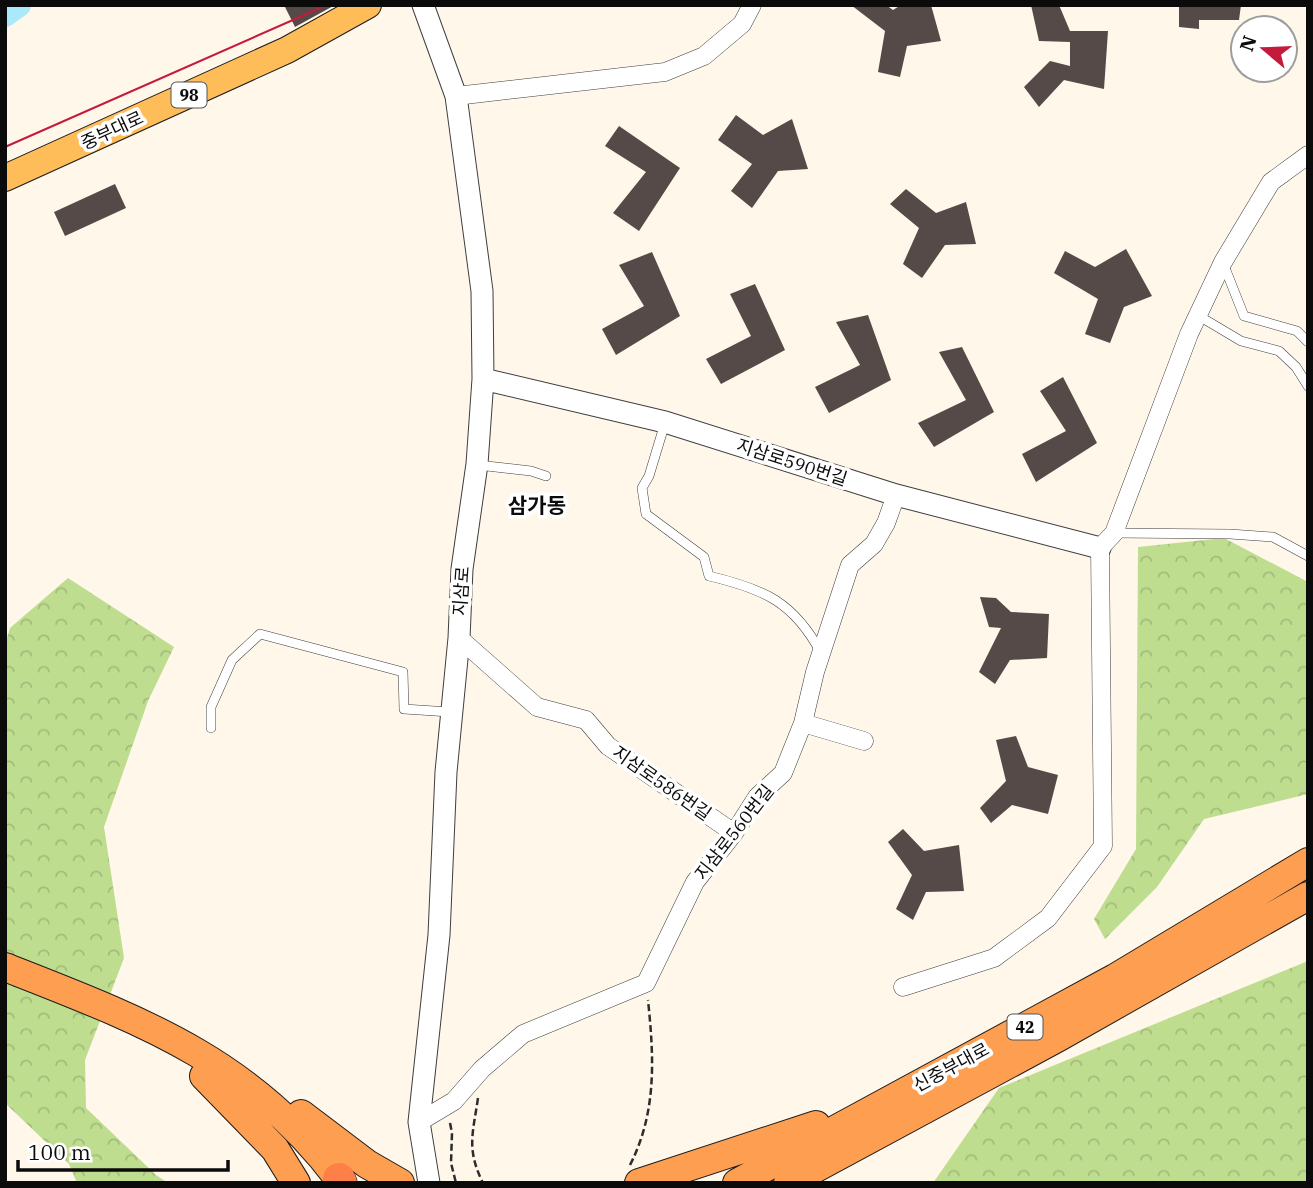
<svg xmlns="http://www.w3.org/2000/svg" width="1313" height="1188" font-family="'IBM Plex Serif','Noto Sans KR',serif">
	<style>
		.forest { fill: url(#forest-crowns) }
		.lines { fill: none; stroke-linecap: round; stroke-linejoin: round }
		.river { stroke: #aae9fa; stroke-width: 24 }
		.building { fill: #554a47 }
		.service-casing { stroke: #3e3e3e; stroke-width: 10 }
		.minor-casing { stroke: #3e3e3e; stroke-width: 19 }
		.tertiary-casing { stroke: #3e3e3e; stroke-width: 23 }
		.primary-casing { stroke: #1c1c1c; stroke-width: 28 }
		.trunk-casing { stroke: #1c1c1c; stroke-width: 30 }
		.motorway-casing { stroke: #1c1c1c; stroke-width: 33 }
		.path { stroke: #2d2d2d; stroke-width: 2.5; stroke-dasharray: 7 3.5; stroke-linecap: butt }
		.service { stroke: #fff; stroke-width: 9 }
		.minor { stroke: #fff; stroke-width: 18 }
		.tertiary { stroke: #fff; stroke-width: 21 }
		.primary { stroke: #ffbd59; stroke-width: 26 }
		.trunk { stroke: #fe9e50; stroke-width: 28 }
		.motorway { stroke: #fe7f48; stroke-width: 32 }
		.tram { stroke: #c41b3d; stroke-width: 2 }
		.labels { text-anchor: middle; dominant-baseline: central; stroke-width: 7; stroke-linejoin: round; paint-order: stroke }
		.shield { fill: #fff; stroke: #545454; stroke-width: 2 }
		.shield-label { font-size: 16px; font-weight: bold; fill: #0b0b0b }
		.street-label { font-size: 18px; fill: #0b0b0b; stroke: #fff }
		.quarter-label { font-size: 21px; font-weight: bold; fill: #0b0b0b; stroke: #fff }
	</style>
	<defs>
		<pattern id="forest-crowns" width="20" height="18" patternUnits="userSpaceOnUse" patternTransform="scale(1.75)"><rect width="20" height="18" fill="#bedd8f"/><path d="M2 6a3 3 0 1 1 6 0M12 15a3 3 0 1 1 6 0" fill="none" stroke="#a2bc7a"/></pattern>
	</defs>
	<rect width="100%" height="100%" fill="#fff7e9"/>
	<path class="forest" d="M 1224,538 L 1308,582 L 1308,794 L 1204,819 L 1157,887 L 1105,939 L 1094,919 L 1136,849 L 1138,547 Z
		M 68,578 L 174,647 L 148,701 L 104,827 L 124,958 L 85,1060 L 86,1108 L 156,1175 L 168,1183 L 77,1183 L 69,1164 L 5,1103 L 5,645 L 10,628 Z
		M 1308,961 L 1308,1183 L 933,1183 L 999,1088 Z"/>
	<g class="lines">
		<path class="river" d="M 5,15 L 19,5"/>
	</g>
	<path class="building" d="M 284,5 L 335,5 L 295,27 Z
		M 851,5 L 886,5 L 893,10 L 901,5 L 931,5 L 941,41 L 907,46 L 900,77 L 878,72 L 885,31 Z
		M 1031,5 L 1059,5 L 1070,31 L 1108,31 L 1104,89 L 1064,80 L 1039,107 L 1024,87 L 1050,61 L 1070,66 L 1070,42 L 1039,41 Z
		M 1179,5 L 1241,5 L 1239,20 L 1199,20 L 1199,29 L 1179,27 Z
		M 736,115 L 763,135 L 792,119 L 808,169 L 778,171 L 752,208 L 731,191 L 752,164 L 718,140 Z
		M 619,126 L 680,168 L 639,231 L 613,213 L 646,172 L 605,146 Z
		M 115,184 L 126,208 L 65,236 L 54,212 Z
		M 906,189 L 936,213 L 966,202 L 976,244 L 945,245 L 922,278 L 903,264 L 919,228 L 890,204 Z
		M 1126,249 L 1152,296 L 1124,307 L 1110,343 L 1085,334 L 1098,299 L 1054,273 L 1065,251 L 1095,267 Z
		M 652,252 L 680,316 L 616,355 L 602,329 L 644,306 L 619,265 Z
		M 755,284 L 785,350 L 721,384 L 706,359 L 751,336 L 730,294 Z
		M 868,315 L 891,380 L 829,413 L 815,387 L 860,365 L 836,322 Z
		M 962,347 L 994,412 L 934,447 L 918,423 L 966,400 L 939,352 Z
		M 1063,377 L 1097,443 L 1036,482 L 1022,454 L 1066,431 L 1040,391 Z
		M 980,597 L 996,598 L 1011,612 L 1049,614 L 1047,658 L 1010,660 L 995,684 L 979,672 L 1001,628 L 989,627 Z
		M 1016,736 L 1028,767 L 1058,775 L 1048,814 L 1012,805 L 991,823 L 980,808 L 1006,781 L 996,740 Z
		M 903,829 L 924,851 L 959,845 L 964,891 L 926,892 L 913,920 L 896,909 L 912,875 L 888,842 Z"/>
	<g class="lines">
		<defs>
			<path id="service" d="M 1223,263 L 1244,316 L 1297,331 L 1308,342
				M 1199,316 L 1241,341 L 1279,351 L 1296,367 L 1308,386
				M 665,423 L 649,476 L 642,488 L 646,514 L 704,557 L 709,576 C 764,589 794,602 821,653
				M 478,465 L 531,471 L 546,476
				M 1114,533 L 1230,534 L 1273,537 L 1308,556
				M 211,728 L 211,707 L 232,660 L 260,634 L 403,672 L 404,709 L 450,712"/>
			<path id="minor" d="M 456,96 L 665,72 L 704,56 L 742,24 L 752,5
				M 459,638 L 537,707 L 586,720 L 608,746 L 734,833
				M 803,723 L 815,672 L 850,565 L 874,544 L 886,523 L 896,495
				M 903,987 L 994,958 L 1048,918 L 1103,846 L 1100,548 L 1114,533 L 1189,334 L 1223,262 L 1271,182 L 1308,155
				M 419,1122 L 454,1101 L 482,1069 L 523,1034 L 646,983 L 695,882 L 734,833 L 757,797 L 783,773 L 803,723 L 864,741"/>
			<path id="tertiary" d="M 423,5 L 456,96 L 482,291 L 483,379 L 477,464 L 462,569 L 459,638 L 446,772 L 439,935 L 419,1122 L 429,1183
				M 483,379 L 665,422 L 896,495 L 1100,548"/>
			<path id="primary" d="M 5,178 L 287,50 L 368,5"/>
			<path id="trunk" d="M 5,967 C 140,1020 253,1061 342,1183
				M 204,1076 L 275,1149 L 296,1183
				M 301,1114 L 367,1164 L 400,1183
				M 639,1183 L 816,1125
				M 737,1183 L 1115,978 L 1308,862
				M 788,1183 L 1057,1038 L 1308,896"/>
			<path id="motorway" d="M 339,1179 L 341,1183"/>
		</defs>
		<use href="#service" class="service-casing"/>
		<use href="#minor" class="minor-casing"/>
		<use href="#tertiary" class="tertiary-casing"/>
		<use href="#primary" class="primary-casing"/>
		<use href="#trunk" class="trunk-casing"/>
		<use href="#motorway" class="motorway-casing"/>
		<path class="path" d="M 478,1098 C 473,1133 466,1149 483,1183
			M 450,1123 L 452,1133 L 451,1163 L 456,1183
			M 630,1165 C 657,1112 654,1058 648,1000"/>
		<use href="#service" class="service"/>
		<use href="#minor" class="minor"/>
		<use href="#tertiary" class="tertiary"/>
		<use href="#primary" class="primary"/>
		<use href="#trunk" class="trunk"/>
		<use href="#motorway" class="motorway"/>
		<path class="tram" d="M 5,147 L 327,5"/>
	</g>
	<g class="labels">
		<g class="shield">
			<rect x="171.5" y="82.5" width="35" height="25" rx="5"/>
			<rect x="1007.5" y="1014.5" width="35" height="25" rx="5"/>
		</g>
		<g class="shield-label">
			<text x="189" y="95">98</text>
			<text x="1025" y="1027">42</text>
		</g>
		<g class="street-label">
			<text transform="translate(112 130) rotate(-25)">중부대로</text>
			<text transform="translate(792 462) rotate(18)">지삼로590번길</text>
			<text transform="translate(461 591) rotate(-86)">지삼로</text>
			<text transform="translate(662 783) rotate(35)">지삼로586번길</text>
			<text transform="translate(734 832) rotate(-52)">지삼로560번길</text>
			<text transform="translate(951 1067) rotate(-28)">신중부대로</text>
		</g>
		<g class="quarter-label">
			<text x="537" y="505">삼가동</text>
		</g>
	</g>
	<rect width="1313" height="1188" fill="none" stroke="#0b0b0b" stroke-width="14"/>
	<g transform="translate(1264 49) rotate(289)"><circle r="33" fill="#ffffff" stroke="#9d9d9d" stroke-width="2"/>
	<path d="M0-5L12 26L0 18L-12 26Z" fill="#c41b3d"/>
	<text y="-10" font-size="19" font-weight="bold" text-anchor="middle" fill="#0b0b0b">N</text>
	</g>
	<path d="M18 1160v10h210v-10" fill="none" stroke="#0b0b0b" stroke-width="3.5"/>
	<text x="28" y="1160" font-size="21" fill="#0b0b0b" stroke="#ffffff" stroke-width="5" paint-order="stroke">100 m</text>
</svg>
